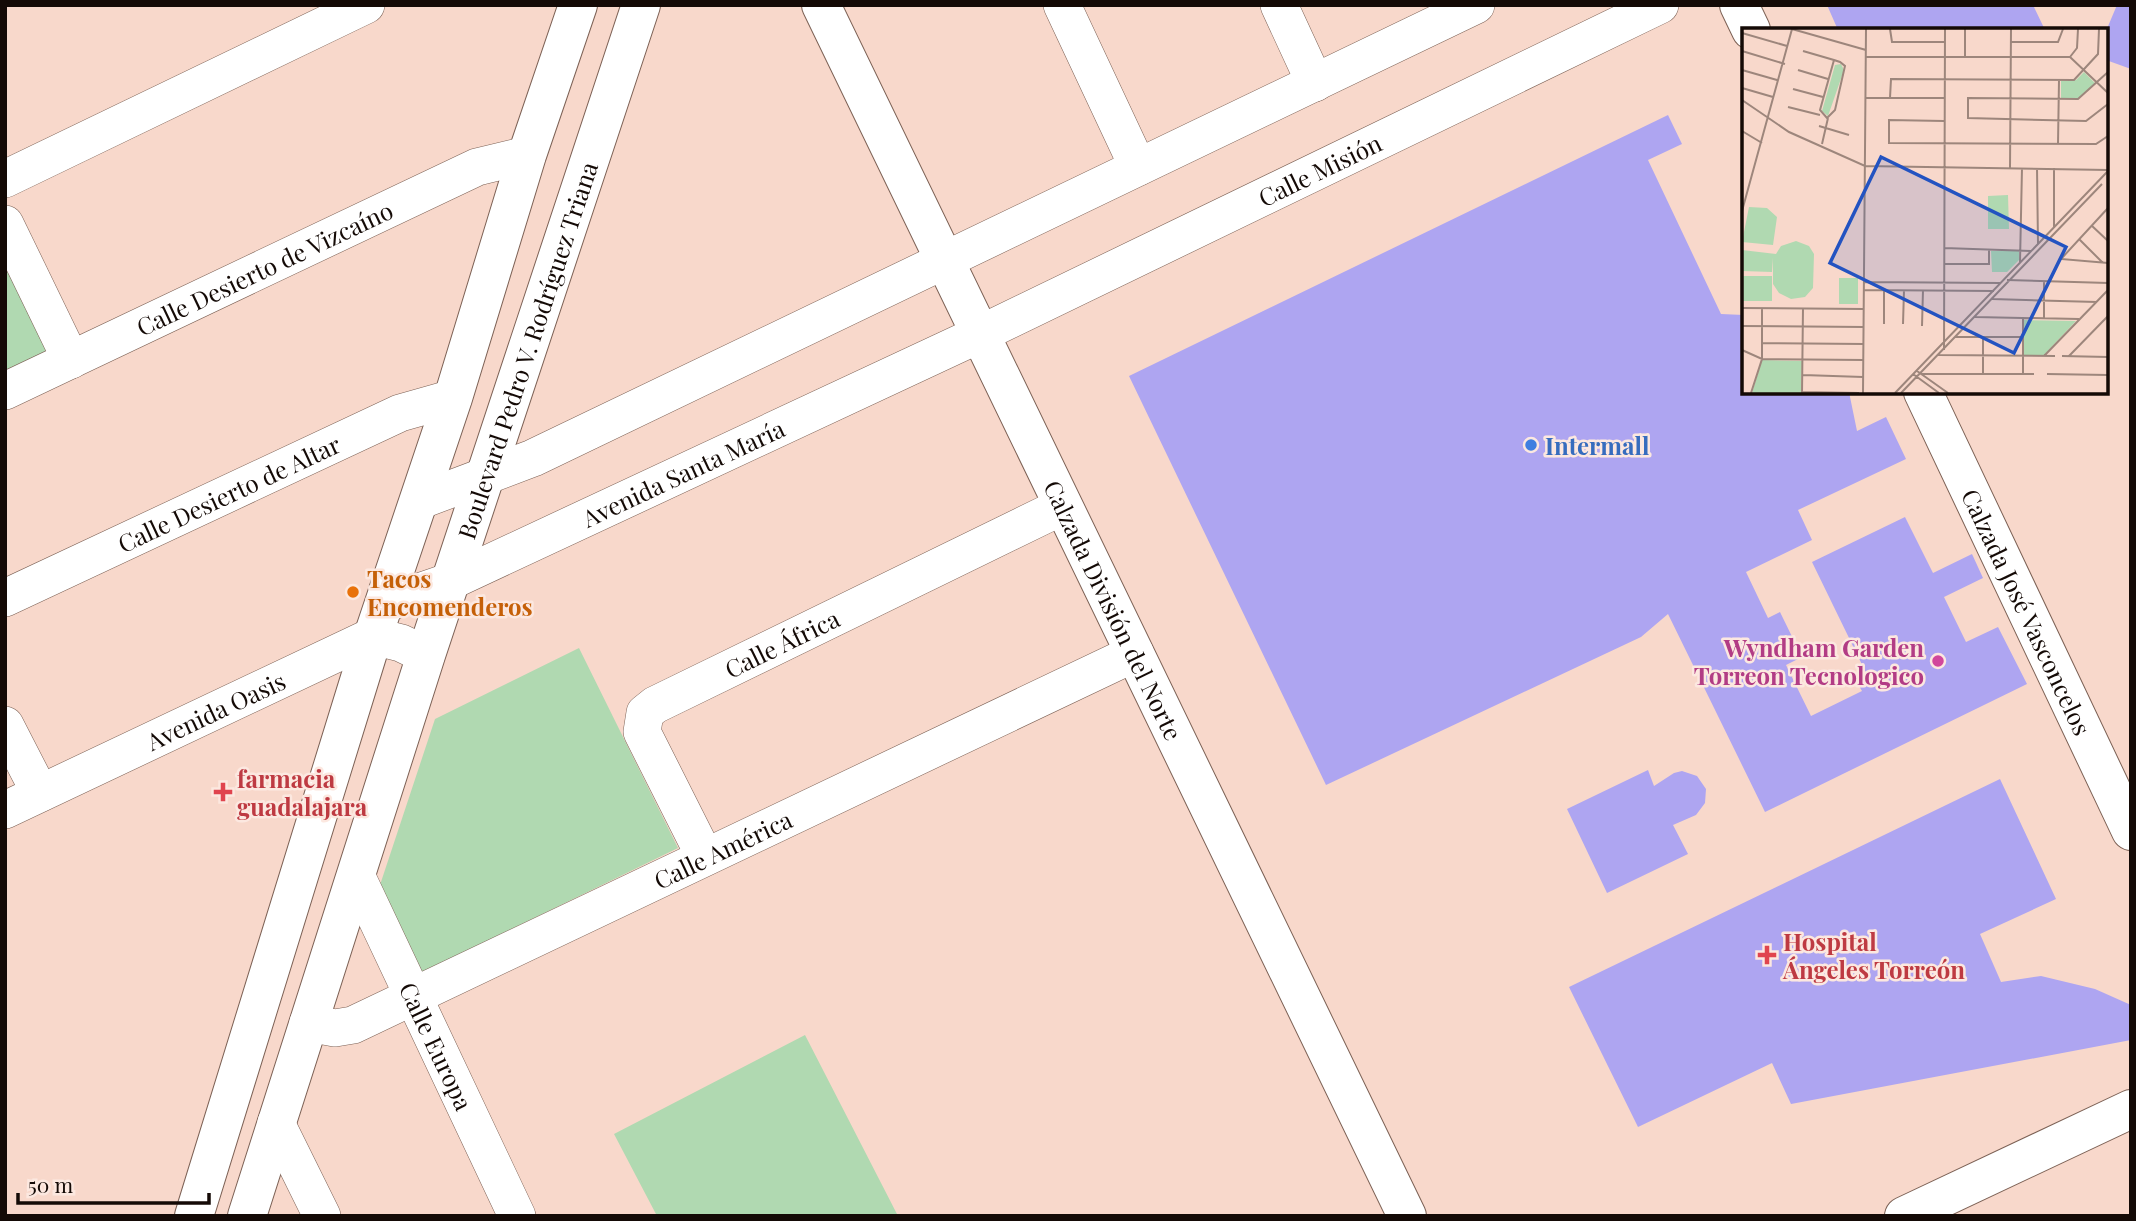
<svg xmlns="http://www.w3.org/2000/svg" width="2136" height="1221" font-family="'Playfair Display',serif">
	<style>
		.green { fill: #b0d9b1 }
		.building { fill: #aea5f1 }
		.lines { fill: none; stroke-linecap: round; stroke-linejoin: round }
		.minor-casing { stroke: #7c6155; stroke-width: 38 }
		.major-casing { stroke: #7c6155; stroke-width: 40 }
		.minor { stroke: #fff; stroke-width: 37 }
		.major { stroke: #fff; stroke-width: 38 }
		.shop-dot { fill: #3f7fe0; stroke: #fce8e0; stroke-width: 2.5 }
		.food-dot { fill: #e8710a; stroke: #fce8e0; stroke-width: 2.5 }
		.hotel-dot { fill: #d1479c; stroke: #fce8e0; stroke-width: 2.5 }
		.health-dot { fill: #e0444e; stroke: #fce8e0; stroke-width: 2.5 }
		.labels { text-anchor: middle; dominant-baseline: central; stroke-width: 5; stroke-linejoin: round; paint-order: stroke }
		.street-label { font-size: 24px; fill: #140a06; stroke: #fce8e0 }
		.shop-label { font-size: 24px; font-weight: bold; fill: #366cbe; stroke: #fce8e0; text-anchor: start }
		.food-label { font-size: 24px; font-weight: bold; fill: #c56008; stroke: #fce8e0; text-anchor: start }
		.hotel-label { font-size: 24px; font-weight: bold; fill: #b23c85; stroke: #fce8e0; text-anchor: end }
		.health-label { font-size: 24px; font-weight: bold; fill: #be3a42; stroke: #fce8e0; text-anchor: start }
		.inset-road { fill: none; stroke: #9d867c; stroke-width: 2 }
		.view { fill: #2353c1; fill-opacity: 0.15; stroke: #2353c1; stroke-width: 3.5 }
		.inset-edge { fill: none; stroke: #140a06; stroke-width: 3.5 }
	</style>
	<rect width="100%" height="100%" fill="#f8d8cb"/>
	<path class="green" d="M 5,251 L 56,354 L 5,377 Z
		M 579,648 L 678,848 L 419,974 L 378,891 L 435,719 Z
		M 805,1035 L 898,1216 L 657,1216 L 614,1134 Z"/>
	<path class="building" d="M 1827,5 L 2033,5 L 2045,30 L 1838,30 Z
		M 2117,5 L 2131,5 L 2131,69 L 2106,60 L 2106,31 Z
		M 1668,115 L 1682,144 L 1648,160 L 1721,314 L 1744,315 L 1744,392 L 1849,392 L 1857,431 L 1886,417 L 1906,459 L 1798,510 L 1812,540 L 1746,572 L 1768,618 L 1780,612 L 1802,657 L 1786,665 L 1811,716 L 1862,691 L 1858,684 L 1869,679 L 1812,562 L 1905,517 L 1933,573 L 1972,554 L 1983,578 L 1944,597 L 1966,642 L 1998,627 L 2027,684 L 1765,812 L 1668,614 L 1641,637 L 1326,785 L 1129,376 Z
		M 1648,770 L 1654,786 L 1674,773 L 1682,771 L 1697,776 L 1706,789 L 1705,803 L 1696,815 L 1673,825 L 1688,854 L 1607,893 L 1567,809 Z
		M 2000,779 L 2056,899 L 1980,934 L 2001,982 L 2041,976 L 2095,989 L 2131,1005 L 2131,1040 L 1791,1104 L 1772,1063 L 1638,1127 L 1569,987 Z"/>
	<g class="lines">
		<defs>
			<g id="minor">
				<path d="M 1062,5 L 1138,167"/>
				<path d="M 1279,5 L 1315,83"/>
				<path d="M 5,179 L 366,5"/>
				<path d="M 5,224 L 71,360"/>
				<path id="s1" d="M 5,391 L 477,167 L 527,155"/>
				<path d="M 419,501 L 533,458 L 1476,5"/>
				<path id="s2" d="M 5,598 L 400,413 L 453,398"/>
				<path id="s3" d="M 384,604 L 451,581 L 980,334 L 1660,5"/>
				<path d="M 5,725 L 40,793"/>
				<path id="s4" d="M 5,810 L 373,636 L 401,643 L 426,655"/>
				<path id="s5" d="M 705,857 L 642,732 L 645,713 L 655,705 L 1063,506"/>
				<path id="s6" d="M 356,875 L 517,1216"/>
				<path id="s7" d="M 308,1023 L 335,1028 L 353,1025 L 1135,653"/>
				<path d="M 276,1123 L 322,1216"/>
			</g>
			<g id="major">
				<path id="s8" d="M 821,5 L 1407,1216"/>
				<path d="M 1739,5 L 1751,30"/>
				<path id="s9" d="M 1923,392 L 2131,831"/>
				<path d="M 194,1216 L 373,636 L 453,398 L 527,155 L 578,5"/>
				<path id="s10" d="M 247,1216 L 426,655 L 641,5"/>
				<path d="M 1904,1216 L 2131,1109"/>
			</g>
		</defs>
		<use href="#minor" class="minor-casing"/>
		<use href="#major" class="major-casing"/>
		<use href="#minor" class="minor"/>
		<use href="#major" class="major"/>
	</g>
	<circle class="shop-dot" cx="1531" cy="445" r="7"/>
	<circle class="food-dot" cx="353" cy="592" r="7"/>
	<circle class="hotel-dot" cx="1938" cy="661" r="7"/>
	<g class="health-dot">
		<path d="M219.5 781.5h7v7h7v7h-7v7h-7v-7h-7v-7h7z"/>
		<path d="M1763.5 944.5h7v7h7v7h-7v7h-7v-7h-7v-7h7z"/>
	</g>
	<g class="labels">
		<g class="street-label">
			<text stroke="none"><textPath href="#s3" startOffset="1032">Calle Misión</textPath></text>
			<text stroke="none"><textPath href="#s1" startOffset="287">Calle Desierto de Vizcaíno</textPath></text>
			<text stroke="none"><textPath href="#s10" startOffset="910">Boulevard Pedro V. Rodríguez Triana</textPath></text>
			<text stroke="none"><textPath href="#s3" startOffset="327">Avenida Santa María</textPath></text>
			<text stroke="none"><textPath href="#s2" startOffset="247">Calle Desierto de Altar</textPath></text>
			<text stroke="none"><textPath href="#s8" startOffset="672">Calzada División del Norte</textPath></text>
			<text stroke="none"><textPath href="#s9" startOffset="243">Calzada José Vasconcelos</textPath></text>
			<text stroke="none"><textPath href="#s5" startOffset="313">Calle África</textPath></text>
			<text stroke="none"><textPath href="#s4" startOffset="233">Avenida Oasis</textPath></text>
			<text stroke="none"><textPath href="#s7" startOffset="455">Calle América</textPath></text>
			<text stroke="none"><textPath href="#s6" startOffset="189">Calle Europa</textPath></text>
		</g>
		<g class="shop-label">
			<text x="1545" y="445">Intermall</text>
		</g>
		<g class="food-label">
			<text x="367" y="578">Tacos<tspan x="367" dy="28">Encomenderos</tspan></text>
		</g>
		<g class="hotel-label">
			<text x="1924" y="647">Wyndham Garden<tspan x="1924" dy="28">Torreon Tecnologico</tspan></text>
		</g>
		<g class="health-label">
			<text x="237" y="778">farmacia<tspan x="237" dy="28">guadalajara</tspan></text>
			<text x="1783" y="941">Hospital<tspan x="1783" dy="28">Ángeles Torreón</tspan></text>
		</g>
	</g>
	<g transform="translate(1742 28)">
		<rect width="366" height="366" fill="#f8d8cb"/>
		<path d="M 99,36 L 102,42 L 86,88 L 80,83 L 93,37 ZM 342,44 L 353,55 L 337,70 L 319,70 L 319,53 L 334,52 ZM 266,167 L 267,201 L 246,201 L 246,168 ZM 7,179 L 25,180 L 35,189 L 31,217 L 0,214 ZM 54,213 L 67,218 L 72,226 L 71,260 L 63,269 L 49,271 L 37,265 L 31,256 L 31,230 L 30,244 L 0,243 L 0,222 L 34,226 L 39,218 ZM 249,223 L 277,223 L 277,232 L 265,244 L 250,244 ZM 0,248 L 30,248 L 30,273 L 0,273 ZM 97,250 L 116,250 L 116,276 L 97,276 ZM 282,292 L 334,293 L 302,327 L 282,327 ZM 20,332 L 60,333 L 59,365 L 10,365 Z" fill="#b0d9b1"/>
		<path class="inset-road" d="M 50,1 L 124,22M 148,1 L 150,14 L 203,14M 0,5 L 45,18M 269,14 L 316,14 L 321,1M 0,23 L 43,36M 61,23 L 92,32 L 98,34 L 103,38 L 93,82 L 85,90 L 78,82 L 92,32M 124,29 L 328,29M 328,29 L 366,65M 328,29 L 335,20 L 336,1M 223,30 L 223,1M 0,42 L 35,52M 56,42 L 86,51M 366,44 L 336,71 L 226,70 L 226,90 L 344,93 L 366,76M 0,60 L 31,69M 51,61 L 81,69M 124,70 L 203,70M 148,70 L 149,51 L 332,52 L 356,26 L 357,1M 0,72 L 47,104 L 123,138 L 366,142M 46,79 L 78,87M 202,93 L 147,92 L 147,115 L 354,116 L 366,108M 77,98 L 107,107M 0,103 L 20,115M 80,116 L 86,90M 316,116 L 317,52M 268,140 L 269,1M 295,140 L 296,216M 312,140 L 312,199M 366,180 L 319,231 L 366,235M 0,183 L 50,1M 349,197 L 366,213M 337,211 L 361,235M 202,220 L 289,223M 278,234 L 280,140M 202,236 L 247,236 L 247,221M 265,252 L 366,255M 122,254 L 258,255M 302,254 L 302,291M 122,262 L 252,263M 250,271 L 355,274M 0,280 L 122,281M 233,289 L 337,291M 142,296 L 142,262M 161,296 L 162,262M 0,298 L 122,299M 180,298 L 181,262M 214,309 L 281,309M 241,309 L 241,345M 20,315 L 122,316M 0,322 L 20,331 L 122,332M 202,322 L 203,1M 197,327 L 313,328M 302,328 L 366,262M 320,328 L 366,329M 327,328 L 366,288M 175,343 L 206,365M 171,346 L 197,365M 179,346 L 292,346M 281,346 L 281,291M 305,346 L 366,347M 61,347 L 121,349M 60,364 L 117,365M 9,365 L 20,331 L 20,280M 60,365 L 61,280M 121,365 L 124,1M 153,365 L 366,143M 159,365 L 360,156"/>
		<path class="view" d="M 139,129 L 324,219 L 272,325 L 88,235 Z"/>
		<rect width="366" height="366" class="inset-edge"/>
	</g>
	<rect width="2136" height="1221" fill="none" stroke="#140a06" stroke-width="14"/>
	<path d="M18 1193v10h191v-10" fill="none" stroke="#140a06" stroke-width="3.5"/>
	<text x="28" y="1193" font-size="21" fill="#140a06" stroke="#fce8e0" stroke-width="5" paint-order="stroke">50 m</text>
</svg>
